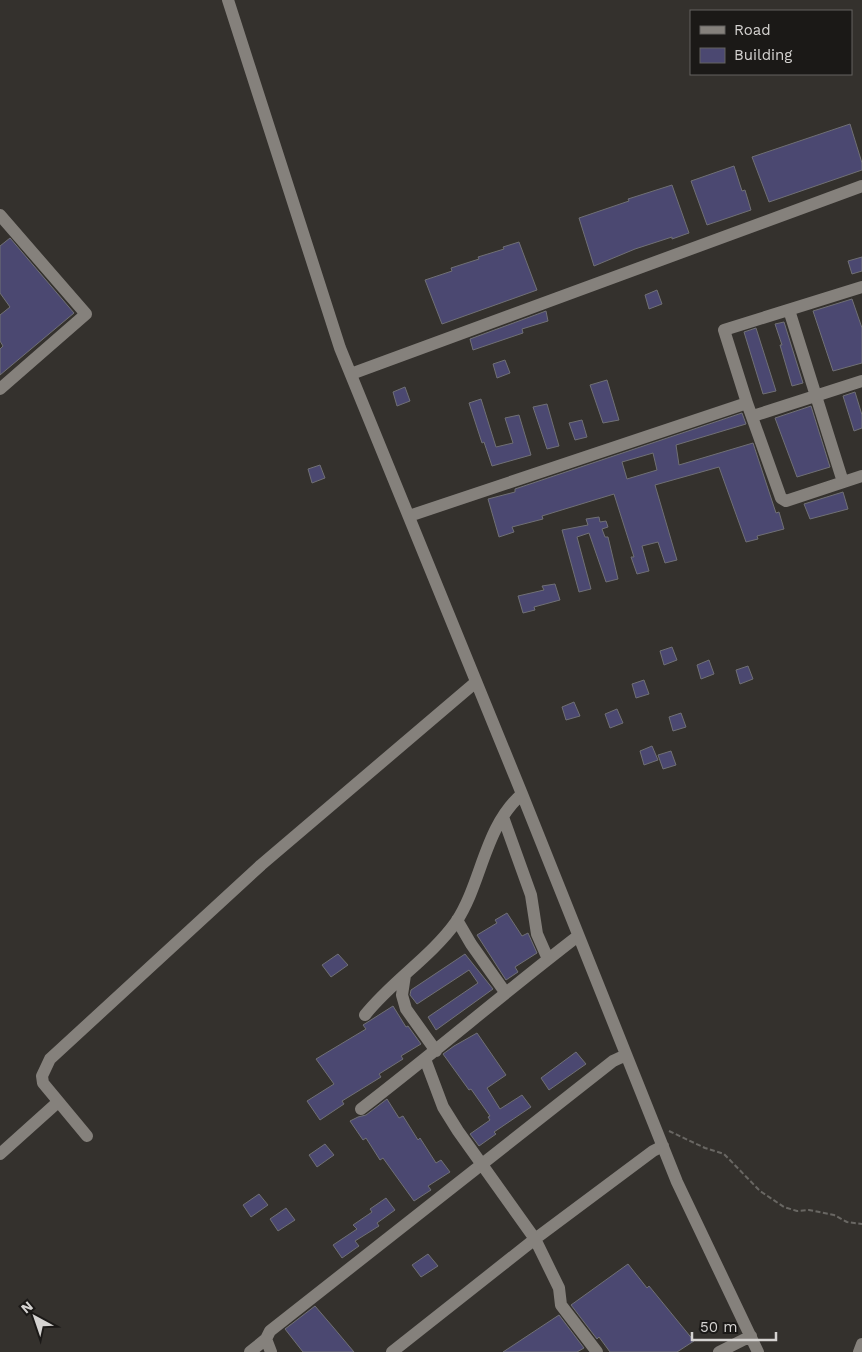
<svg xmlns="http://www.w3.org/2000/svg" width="862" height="1352" font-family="'Work Sans',sans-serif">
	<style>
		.building { fill: #4b4871; stroke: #707075; fill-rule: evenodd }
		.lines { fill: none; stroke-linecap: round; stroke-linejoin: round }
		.path { stroke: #696763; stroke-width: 2; stroke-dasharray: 5 2.5; stroke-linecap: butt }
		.minor { stroke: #85817c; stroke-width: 12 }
		.secondary { stroke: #85817c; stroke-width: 12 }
	</style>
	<rect width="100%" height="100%" fill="#34312d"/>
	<path class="building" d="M 850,124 L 862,163 L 862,170 L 769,202 L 752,157 Z
		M 734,166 L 742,191 L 745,190 L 751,210 L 707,225 L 691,181 Z
		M 672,185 L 689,233 L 672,239 L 672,237 L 635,249 L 594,266 L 579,218 L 629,201 L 628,199 Z
		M 10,238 L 74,313 L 0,375 L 0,349 L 3,346 L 0,341 L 0,315 L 10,307 L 0,293 L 0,246 Z
		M 519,242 L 537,290 L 442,324 L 425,280 L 452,271 L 451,268 L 479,259 L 478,257 L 504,249 L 503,247 Z
		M 862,257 L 862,271 L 852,274 L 848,261 Z
		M 657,290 L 662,304 L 649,309 L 645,295 Z
		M 852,299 L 862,328 L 862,363 L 833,371 L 813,311 Z
		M 546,311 L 548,321 L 522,329 L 523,333 L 473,350 L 470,339 Z
		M 784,322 L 803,383 L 792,386 L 780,345 L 782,345 L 775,324 Z
		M 756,328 L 776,391 L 763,394 L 744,332 Z
		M 505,360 L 510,373 L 497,378 L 493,364 Z
		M 607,380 L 619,420 L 603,423 L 590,385 Z
		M 405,387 L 410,401 L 397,406 L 393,392 Z
		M 855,392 L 862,415 L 862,428 L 854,431 L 843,396 Z
		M 481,399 L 496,447 L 513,443 L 505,418 L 519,415 L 531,455 L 492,466 L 484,442 L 482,443 L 469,403 Z
		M 547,404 L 559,446 L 547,449 L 533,407 Z
		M 811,406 L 830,467 L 797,477 L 775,418 Z
		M 742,413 L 746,424 L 676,445 L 679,465 L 753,443 L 776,513 L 779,512 L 784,529 L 757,536 L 758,539 L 746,542 L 719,467 L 655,485 L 677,560 L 665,563 L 658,542 L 642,546 L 649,571 L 637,574 L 631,557 L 634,557 L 614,494 L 542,516 L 543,519 L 512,527 L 514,532 L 499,537 L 488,499 L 515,492 L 515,489 ZM 653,453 L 657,470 L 627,479 L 622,462 Z
		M 582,420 L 587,437 L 575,440 L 569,423 Z
		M 320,465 L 325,478 L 312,483 L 308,469 Z
		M 843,492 L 848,509 L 810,519 L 804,504 Z
		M 599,517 L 600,522 L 606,521 L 608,527 L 602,529 L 605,537 L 608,537 L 618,579 L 606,582 L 589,533 L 577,537 L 591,589 L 579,592 L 562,530 L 588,525 L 586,519 Z
		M 555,584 L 560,600 L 534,607 L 535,610 L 523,613 L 518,596 L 544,590 L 542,586 Z
		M 672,647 L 677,660 L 664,665 L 660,651 Z
		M 709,660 L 714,674 L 701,679 L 697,665 Z
		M 748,666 L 753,679 L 740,684 L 736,670 Z
		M 644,680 L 649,694 L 636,698 L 632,684 Z
		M 574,702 L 580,716 L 566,720 L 562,707 Z
		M 617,709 L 623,723 L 610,728 L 605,714 Z
		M 681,713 L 686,727 L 673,731 L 669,717 Z
		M 652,746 L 658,760 L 644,765 L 640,751 Z
		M 671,751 L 676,765 L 663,769 L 658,755 Z
		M 507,913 L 522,936 L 528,933 L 537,953 L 515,967 L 518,972 L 506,980 L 477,935 L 497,923 L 495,920 Z
		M 338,954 L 348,965 L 331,977 L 322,965 Z
		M 465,954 L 493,989 L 436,1030 L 428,1017 L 478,983 L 469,970 L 417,1004 L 410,995 L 411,990 Z
		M 393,1006 L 406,1027 L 408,1026 L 421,1044 L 401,1056 L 403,1059 L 379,1074 L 381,1077 L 342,1101 L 344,1104 L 320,1120 L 307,1101 L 334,1084 L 316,1059 L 366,1029 L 363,1025 Z
		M 477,1033 L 506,1075 L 487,1088 L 500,1109 L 522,1095 L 531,1107 L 494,1132 L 496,1134 L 479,1146 L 470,1134 L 490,1120 L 488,1117 L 490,1116 L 471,1089 L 469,1090 L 443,1054 L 454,1046 Z
		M 576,1052 L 586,1064 L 549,1090 L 541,1078 Z
		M 387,1099 L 399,1118 L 403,1116 L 418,1140 L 420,1138 L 436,1163 L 441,1160 L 450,1172 L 428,1186 L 431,1190 L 414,1201 L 383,1158 L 380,1160 L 366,1138 L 363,1140 L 350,1121 L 358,1117 L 366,1115 Z
		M 325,1144 L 334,1155 L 317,1167 L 309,1155 Z
		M 259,1194 L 268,1205 L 251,1217 L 243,1205 Z
		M 386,1198 L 395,1210 L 377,1223 L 379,1226 L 355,1241 L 359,1246 L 342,1258 L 333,1245 L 357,1229 L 353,1225 L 372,1212 L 370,1209 Z
		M 286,1208 L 295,1220 L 278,1231 L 270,1219 Z
		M 428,1254 L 438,1266 L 421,1277 L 412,1265 Z
		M 628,1264 L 647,1288 L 649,1286 L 694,1341 L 677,1352 L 610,1352 L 599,1337 L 597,1339 L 571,1305 Z
		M 315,1306 L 333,1327 L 354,1352 L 303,1352 L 285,1329 Z
		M 559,1315 L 584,1348 L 577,1352 L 503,1352 Z"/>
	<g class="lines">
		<path class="path" d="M 669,1131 L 705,1148 L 724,1154 L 760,1191 L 784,1207 L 797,1211 L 809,1210 L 834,1215 L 847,1222 L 862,1224"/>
		<path class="minor" d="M 228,0 L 340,348 L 522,794 L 677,1182 L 758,1352
			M 0,215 L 86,314 L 0,389
			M 862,287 L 724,330 L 747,403 L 781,498 L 786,501 L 862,476
			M 789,310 L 843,482
			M 351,374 L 862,186
			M 753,416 L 862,381
			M 409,516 L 747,403
			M 503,817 L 531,895 L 537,934 L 548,959
			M 457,920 L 471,944 L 505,992
			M 405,975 L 402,995 L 406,1009 L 436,1051
			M 365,1015 C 392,981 431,957 456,922 C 482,883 484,827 522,794
			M 425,1059 L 443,1107 L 458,1131 L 535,1239 L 559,1288 L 561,1305 L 597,1352
			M 361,1109 C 434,1053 505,992 578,936
			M 87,1136 L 43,1083 L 42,1076 L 50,1059 L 261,865 L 476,682
			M 0,1154 L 58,1102
			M 250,1352 L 266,1339
			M 271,1352 L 266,1339 L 270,1331 L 613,1061 L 626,1055
			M 392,1352 L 535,1239 L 653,1151 L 663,1146
			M 719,1352 L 751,1336"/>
		<path class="secondary" d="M 859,1352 L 862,1344"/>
	</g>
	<rect x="690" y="10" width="162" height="65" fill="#1b1917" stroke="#656361"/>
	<rect x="700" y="26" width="25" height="8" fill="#85817c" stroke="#656361"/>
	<text x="734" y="35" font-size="15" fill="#d5d3d1">Road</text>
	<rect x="700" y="48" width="25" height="15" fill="#4b4871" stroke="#656361"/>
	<text x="734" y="60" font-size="15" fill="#d5d3d1">Building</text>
	<g transform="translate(35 1317) rotate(320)" stroke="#1b1917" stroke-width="4" paint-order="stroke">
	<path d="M0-4L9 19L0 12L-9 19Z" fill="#d5d3d1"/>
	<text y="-8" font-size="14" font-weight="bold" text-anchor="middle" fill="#d5d3d1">N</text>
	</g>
	<path d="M692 1332v8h84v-8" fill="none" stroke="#d5d3d1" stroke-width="2.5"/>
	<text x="700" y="1332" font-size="15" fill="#d5d3d1" stroke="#1b1917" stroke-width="4" paint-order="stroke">50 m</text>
</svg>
